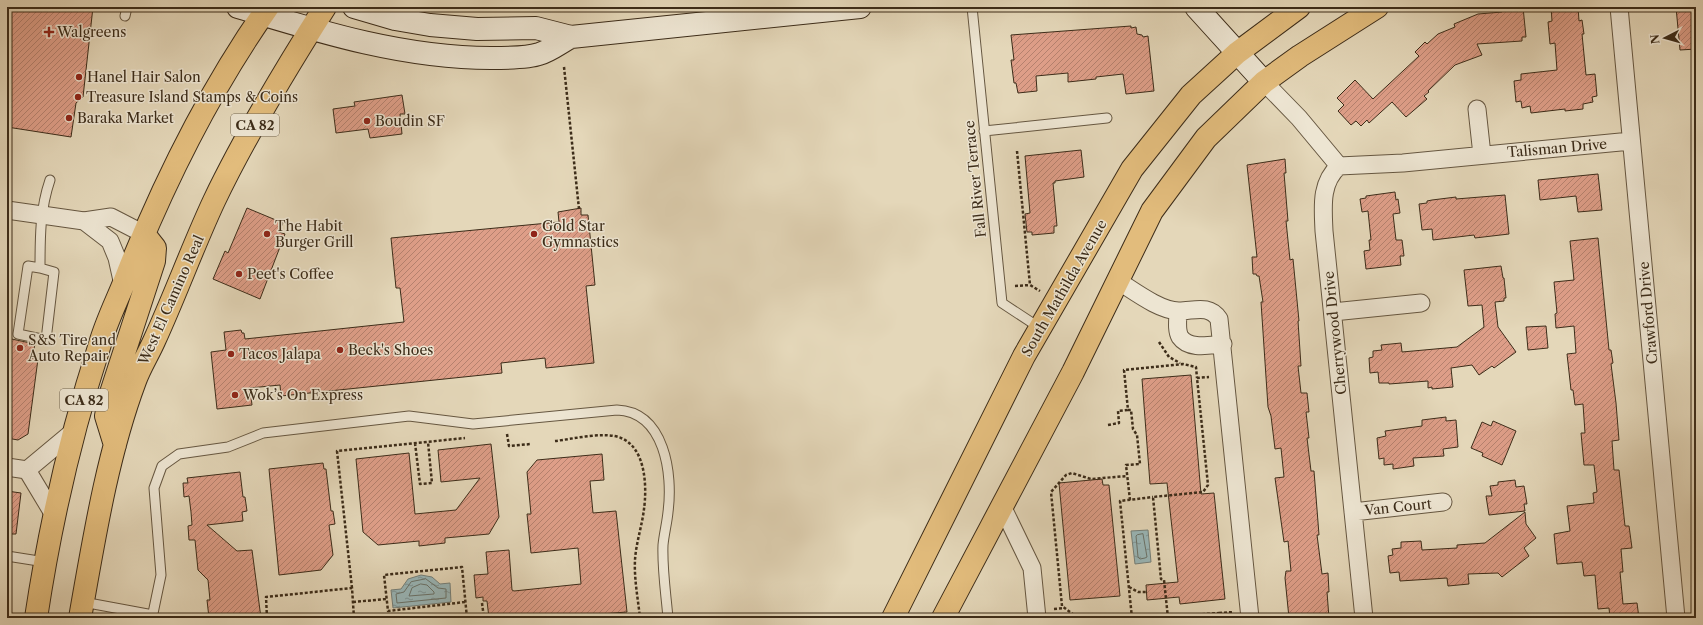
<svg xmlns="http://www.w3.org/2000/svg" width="1703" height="625" font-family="'Libre Caslon Text',serif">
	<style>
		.water { fill: url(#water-ripples); stroke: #747f79 }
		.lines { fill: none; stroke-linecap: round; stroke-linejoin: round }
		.shore { stroke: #6a7269; stroke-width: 1 }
		.building { fill: url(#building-hatch); stroke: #3c2c19 }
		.lane-casing { stroke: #665741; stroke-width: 11 }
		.street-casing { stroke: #665741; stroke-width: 19 }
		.secondary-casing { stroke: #3c2c19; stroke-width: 24 }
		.primary-casing { stroke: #3c2c19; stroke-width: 24 }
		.path { stroke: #3c2c19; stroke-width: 2.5; stroke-dasharray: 3 2; stroke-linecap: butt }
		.lane { stroke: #ede5d2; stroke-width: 9 }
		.street { stroke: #ede5d2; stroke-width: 17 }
		.secondary { stroke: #ede5d2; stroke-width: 22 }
		.primary { stroke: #e2bc7c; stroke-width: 22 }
		.poi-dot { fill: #8f2418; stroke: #ede5d2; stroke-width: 1.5 }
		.labels { text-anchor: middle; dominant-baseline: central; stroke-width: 3; stroke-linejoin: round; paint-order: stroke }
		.shield { fill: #ede5d2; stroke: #716450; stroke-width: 1 }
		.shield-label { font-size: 13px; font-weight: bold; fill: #3c2c19 }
		.poi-label { font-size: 14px; fill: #3c2c19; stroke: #ede5d2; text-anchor: start }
		.street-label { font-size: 14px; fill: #3c2c19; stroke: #ede5d2 }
	</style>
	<defs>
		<pattern id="water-ripples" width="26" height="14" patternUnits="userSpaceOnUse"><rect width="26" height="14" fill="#99b7b9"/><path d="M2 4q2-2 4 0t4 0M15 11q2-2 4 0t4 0" fill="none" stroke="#7e9596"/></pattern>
		<pattern id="building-hatch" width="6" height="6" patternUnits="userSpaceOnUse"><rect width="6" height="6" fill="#de9e88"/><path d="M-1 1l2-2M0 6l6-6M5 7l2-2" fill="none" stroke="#b5816e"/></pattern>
	</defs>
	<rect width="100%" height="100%" fill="#e4d7b9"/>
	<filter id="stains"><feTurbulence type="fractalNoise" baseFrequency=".005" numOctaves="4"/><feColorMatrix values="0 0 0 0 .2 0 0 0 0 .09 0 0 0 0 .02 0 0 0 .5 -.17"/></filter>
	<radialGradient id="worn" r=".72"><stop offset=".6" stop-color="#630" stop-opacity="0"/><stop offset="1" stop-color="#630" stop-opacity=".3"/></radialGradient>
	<path class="water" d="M 1148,530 L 1151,562 L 1135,564 L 1131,531 Z
		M 421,575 L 432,577 L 440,584 L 450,583 L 451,602 L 393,608 L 391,590 L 401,589 L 408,579 Z"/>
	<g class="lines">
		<path class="shore" d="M 1143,534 L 1147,557 L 1145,558 L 1140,559 L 1138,557 L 1136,536 L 1137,535 Z
			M 426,579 L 438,588 L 446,589 L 446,598 L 397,603 L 396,594 L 404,592 L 411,582 Z
			M 421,584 L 427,585 L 434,592 L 434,594 L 409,596 L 412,588 Z"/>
	</g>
	<path class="building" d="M 7,7 L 93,7 L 83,97 L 76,103 L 71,137 L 7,127 Z
		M 1502,7 L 1523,7 L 1526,37 L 1522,37 L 1522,41 L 1477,44 L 1482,55 L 1455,65 L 1428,91 L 1429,92 L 1424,96 L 1427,99 L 1406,117 L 1392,102 L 1369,123 L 1367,120 L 1361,126 L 1356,121 L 1351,125 L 1338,111 L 1344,105 L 1337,98 L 1355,80 L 1373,99 L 1419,56 L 1415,52 L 1425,42 L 1427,44 L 1438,34 L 1455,27 L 1454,24 L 1478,14 L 1502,12 Z
		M 1551,7 L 1578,7 L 1579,21 L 1582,20 L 1584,34 L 1582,34 L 1586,75 L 1595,74 L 1597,96 L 1592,97 L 1593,102 L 1583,104 L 1583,109 L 1565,111 L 1565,109 L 1531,113 L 1530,106 L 1522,108 L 1521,101 L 1516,102 L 1514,81 L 1521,80 L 1521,74 L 1557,70 L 1555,43 L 1550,44 L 1548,22 L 1552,21 Z
		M 1676,7 L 1696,7 L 1696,49 L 1680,50 Z
		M 1131,26 L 1131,28 L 1136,27 L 1137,34 L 1142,35 L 1143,37 L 1148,36 L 1154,91 L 1126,94 L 1123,74 L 1096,77 L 1096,79 L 1068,82 L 1068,73 L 1036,76 L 1037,91 L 1018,93 L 1016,83 L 1014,83 L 1011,60 L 1014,60 L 1011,35 Z
		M 402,95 L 405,114 L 400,114 L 402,134 L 370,138 L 368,129 L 336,133 L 333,109 L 355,106 L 354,102 Z
		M 1081,150 L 1084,177 L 1055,181 L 1055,183 L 1053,183 L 1057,226 L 1054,226 L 1054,233 L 1032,235 L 1032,232 L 1027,232 L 1025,214 L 1030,213 L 1025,156 Z
		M 1285,159 L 1286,173 L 1284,173 L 1288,221 L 1286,221 L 1290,260 L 1293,259 L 1299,321 L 1298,321 L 1301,366 L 1298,366 L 1301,393 L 1307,393 L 1309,412 L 1306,412 L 1309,438 L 1307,438 L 1311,471 L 1314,471 L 1319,535 L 1317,535 L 1322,574 L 1328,573 L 1329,592 L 1327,592 L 1329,618 L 1289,618 L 1285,578 L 1286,571 L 1291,571 L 1288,541 L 1284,542 L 1275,478 L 1284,477 L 1281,448 L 1275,449 L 1271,416 L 1268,407 L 1261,302 L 1263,302 L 1259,276 L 1257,276 L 1256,274 L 1253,274 L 1252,257 L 1257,257 L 1247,165 Z
		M 1598,174 L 1602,210 L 1578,212 L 1576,196 L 1540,200 L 1538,180 Z
		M 1395,192 L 1396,200 L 1398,199 L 1400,213 L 1393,214 L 1396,240 L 1402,240 L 1404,256 L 1400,256 L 1401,265 L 1366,269 L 1364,251 L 1370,250 L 1369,240 L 1371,240 L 1368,211 L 1362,212 L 1360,199 L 1366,198 L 1366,196 Z
		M 1505,195 L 1509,234 L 1475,238 L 1474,235 L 1433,240 L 1432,229 L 1422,230 L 1419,204 L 1427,203 L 1427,201 L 1432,200 L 1456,197 L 1456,199 Z
		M 247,208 L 283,223 L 279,232 L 285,234 L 260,299 L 213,279 L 225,251 L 228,253 Z
		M 581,208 L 581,215 L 588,215 L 595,285 L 586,286 L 594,363 L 546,368 L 545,358 L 501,363 L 502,373 L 281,396 L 280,385 L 250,388 L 252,405 L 217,409 L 211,352 L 226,350 L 224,332 L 241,330 L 242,333 L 244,333 L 245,339 L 404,322 L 400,288 L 396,288 L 391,238 L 559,222 L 558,212 Z
		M 1598,238 L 1609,350 L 1611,350 L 1613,363 L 1611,364 L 1616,403 L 1619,440 L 1612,441 L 1614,470 L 1619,470 L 1625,526 L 1629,526 L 1632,548 L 1621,549 L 1623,572 L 1620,572 L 1623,604 L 1637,603 L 1639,618 L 1610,618 L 1609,608 L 1598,609 L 1595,575 L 1584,576 L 1582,562 L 1557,564 L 1554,534 L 1570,531 L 1567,506 L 1594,503 L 1593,493 L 1597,492 L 1594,465 L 1584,465 L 1581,433 L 1585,433 L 1583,404 L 1575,405 L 1573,390 L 1571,390 L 1567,354 L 1576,353 L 1574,326 L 1556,328 L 1555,314 L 1557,313 L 1554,282 L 1574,280 L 1570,241 Z
		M 1501,266 L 1503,278 L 1504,278 L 1506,298 L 1504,298 L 1504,301 L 1495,302 L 1498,327 L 1516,352 L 1494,368 L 1492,366 L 1479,375 L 1472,365 L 1451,368 L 1453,387 L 1432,389 L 1432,387 L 1428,388 L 1428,381 L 1389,384 L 1389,383 L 1379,383 L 1378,372 L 1370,373 L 1369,358 L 1373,357 L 1373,351 L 1382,350 L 1381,345 L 1401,343 L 1402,352 L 1457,347 L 1484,327 L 1482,305 L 1468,306 L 1464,270 Z
		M 1546,326 L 1548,348 L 1528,350 L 1526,327 Z
		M 7,338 L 35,344 L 32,358 L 38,359 L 28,434 L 18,440 L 7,438 Z
		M 1191,375 L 1201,494 L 1214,493 L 1225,599 L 1180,604 L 1179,597 L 1147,600 L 1146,585 L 1178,582 L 1167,483 L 1150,484 L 1142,379 Z
		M 1446,417 L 1446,421 L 1456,420 L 1458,447 L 1443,449 L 1444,456 L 1413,458 L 1414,466 L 1393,469 L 1393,464 L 1384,465 L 1384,458 L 1379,459 L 1377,438 L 1386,436 L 1385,431 L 1422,426 L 1422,420 Z
		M 1493,421 L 1516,431 L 1502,465 L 1482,456 L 1483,453 L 1471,448 L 1482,422 L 1491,426 Z
		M 491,444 L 499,517 L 489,534 L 445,538 L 445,543 L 419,546 L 419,541 L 378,545 L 363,532 L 356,459 L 409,453 L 415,514 L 456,510 L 480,478 L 441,482 L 438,450 Z
		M 602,454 L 604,480 L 590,481 L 593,513 L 616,511 L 627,612 L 601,614 L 602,617 L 595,618 L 489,618 L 487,601 L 483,601 L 483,597 L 476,598 L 474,575 L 488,574 L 486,552 L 509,550 L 512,590 L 514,591 L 581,584 L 578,548 L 531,553 L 527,514 L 531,514 L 527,472 L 537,460 Z
		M 323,463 L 324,469 L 326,469 L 331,511 L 333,511 L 335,524 L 329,525 L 333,555 L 321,570 L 279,575 L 269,469 Z
		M 240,472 L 243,497 L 245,497 L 247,511 L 242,512 L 243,521 L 207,525 L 237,551 L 252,550 L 261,618 L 209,618 L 207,600 L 210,600 L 208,580 L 198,570 L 195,540 L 189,540 L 188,526 L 192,525 L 191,512 L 189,496 L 184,497 L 183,483 L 188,483 L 187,478 Z
		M 1102,479 L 1103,485 L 1109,485 L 1120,596 L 1070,600 L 1059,483 Z
		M 1515,480 L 1516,487 L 1524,486 L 1527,504 L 1524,504 L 1525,511 L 1489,515 L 1486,496 L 1492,496 L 1490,486 L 1498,485 L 1498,482 Z
		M 7,491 L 21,493 L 16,534 L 7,534 Z
		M 1525,512 L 1526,524 L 1536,538 L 1524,548 L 1529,556 L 1502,577 L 1498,573 L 1468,574 L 1469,584 L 1448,586 L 1447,578 L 1400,581 L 1399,572 L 1390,573 L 1388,556 L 1393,555 L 1392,549 L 1401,548 L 1401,542 L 1421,541 L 1422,550 L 1457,548 L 1457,545 L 1485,543 Z"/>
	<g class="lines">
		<defs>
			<path id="lane" d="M 972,7 L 1002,303 L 1040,328
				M 125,16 L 127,7
				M 984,131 L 1107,118
				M 40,268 L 54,272 L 46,340 L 18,334 L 28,266 L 40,268 C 40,238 40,209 50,180
				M 7,556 L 45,562
				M 83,602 L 153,615
				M 152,618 L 161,575 L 154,488 L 162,466 L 179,454 L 228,447 L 263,433 L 409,416 L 473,424 L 617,410 C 665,412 673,474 668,512 C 667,523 664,534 663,545 C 662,569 666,594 668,618"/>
			<path id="street" d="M 1619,7 L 1676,618
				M 1264,82 L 1299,118 L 1339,166
				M 1477,109 L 1482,155
				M 1339,166 C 1320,183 1323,207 1324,231 L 1364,618
				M 1339,166 L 1403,163 L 1631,141
				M 7,210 L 84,221 L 111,217 L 144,234
				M 84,221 L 110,241 L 117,258 L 123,285
				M 1118,281 C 1134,291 1160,311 1179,311 C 1194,311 1209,304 1219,319 L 1250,618
				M 1178,311 C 1178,319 1176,330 1180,337 C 1189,350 1210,345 1223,344
				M 1333,312 L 1421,303
				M 7,467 L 27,470 L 75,430
				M 27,470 L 54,515
				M 1002,506 L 1032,568 L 1037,618
				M 1353,512 L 1443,502"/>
			<path id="secondary" d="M 238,7 C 320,32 403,58 491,58 C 503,58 528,58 539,54 C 550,51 561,42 571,37
				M 354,7 L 395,19 L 430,25 L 477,29 L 536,28 L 571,37 L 860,7
				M 1196,7 L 1264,82"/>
			<path id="primary" d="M 115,445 L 106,416 L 110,396 L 154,261 L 155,248 L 144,234
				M 36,618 C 50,525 71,433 100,344 C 107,319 120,295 129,270 C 166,178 211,88 268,7
				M 80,618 C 94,539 107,456 135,381 C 140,367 149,353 155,339 C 176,293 193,246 214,201 C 246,134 285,70 325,7
				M 893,618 L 1024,356 L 1132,169 L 1191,95 L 1237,53 L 1299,7
				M 943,618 L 1073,372 L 1152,211 L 1206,138 L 1264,82 L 1300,56 L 1377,7"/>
		</defs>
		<use href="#lane" class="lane-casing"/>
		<use href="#street" class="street-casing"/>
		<use href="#secondary" class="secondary-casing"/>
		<use href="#primary" class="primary-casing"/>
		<path class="path" d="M 564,67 L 579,209
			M 1017,151 L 1030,285 L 1040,291
			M 1015,286 L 1030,285
			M 1159,342 L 1169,357 L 1180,363
			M 1108,425 L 1119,423 L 1118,411 L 1128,410
			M 507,434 L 509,446 L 531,444
			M 555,441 C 573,439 605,431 621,438 C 646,448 647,487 644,509 C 642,526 636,543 635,560 C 634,579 638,599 640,618
			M 415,443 L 420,484 L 432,483 L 428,442
			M 1130,500 L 1126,465 L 1140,464 L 1137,435 L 1133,429 L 1131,410 L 1128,410 L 1124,370 L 1183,364 L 1196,367 L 1197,378
			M 1129,587 L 1138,592 L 1147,592
			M 352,588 L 337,451 L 465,438
			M 353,602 L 387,599
			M 465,602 L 388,611 L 384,575 L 462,567 L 467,618
			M 482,603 L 484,618
			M 1054,609 L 1065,608
			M 267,618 L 266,597 L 352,588 L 354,618
			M 1078,618 L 1062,606 L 1051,492 L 1066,475 L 1072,473 L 1091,479 L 1127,476
			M 1132,618 L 1120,501 L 1153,497
			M 1168,618 L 1164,580 L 1161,579 L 1153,497 L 1203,492 L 1208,485 L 1197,378 L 1209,377
			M 1190,618 L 1190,615 L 1219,613
			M 1219,618 L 1219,613 L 1234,612"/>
		<use href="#lane" class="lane"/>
		<use href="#street" class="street"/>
		<use href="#secondary" class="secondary"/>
		<use href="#primary" class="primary"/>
	</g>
	<g class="poi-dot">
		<path d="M47 26h4v4h4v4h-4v4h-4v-4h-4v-4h4z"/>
		<circle cx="79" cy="77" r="4"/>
		<circle cx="78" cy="97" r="4"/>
		<circle cx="69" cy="118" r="4"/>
		<circle cx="367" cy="121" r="4"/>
		<circle cx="267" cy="234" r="4"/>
		<circle cx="534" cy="234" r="4"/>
		<circle cx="239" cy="274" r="4"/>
		<circle cx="20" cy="348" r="4"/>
		<circle cx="340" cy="350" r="4"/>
		<circle cx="231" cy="354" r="4"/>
		<circle cx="235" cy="395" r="4"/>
	</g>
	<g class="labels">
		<g class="shield">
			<rect x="231" y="114" width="48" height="22" rx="3"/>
			<rect x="60" y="389" width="48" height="22" rx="3"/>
		</g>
		<g class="shield-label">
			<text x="255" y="125">CA 82</text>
			<text x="84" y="400">CA 82</text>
		</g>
		<g class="poi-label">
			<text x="57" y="32">Walgreens</text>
			<text x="87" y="77">Hanel Hair Salon</text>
			<text x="86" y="97">Treasure Island Stamps &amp; Coins</text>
			<text x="77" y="118">Baraka Market</text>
			<text x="375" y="121">Boudin SF</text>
			<text x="275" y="226">The Habit<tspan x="275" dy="16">Burger Grill</tspan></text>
			<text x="542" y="226">Gold Star<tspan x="542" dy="16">Gymnastics</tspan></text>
			<text x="247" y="274">Peet's Coffee</text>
			<text x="28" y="340">S&amp;S Tire and<tspan x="28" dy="16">Auto Repair</tspan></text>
			<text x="348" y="350">Beck's Shoes</text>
			<text x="239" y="354">Tacos Jalapa</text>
			<text x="243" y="395">Wok’s On Express</text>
		</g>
		<g class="street-label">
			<text transform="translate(1557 148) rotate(-5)">Talisman Drive</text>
			<text transform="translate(975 179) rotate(-96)">Fall River Terrace</text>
			<text transform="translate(1064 288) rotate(-60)">South Mathilda Avenue</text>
			<text transform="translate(171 300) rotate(-66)">West El Camino Real</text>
			<text transform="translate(1648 313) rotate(-95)">Crawford Drive</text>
			<text transform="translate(1335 333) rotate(-96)">Cherrywood Drive</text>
			<text transform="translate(1398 507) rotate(-6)">Van Court</text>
		</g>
	</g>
	<rect width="1703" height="625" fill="none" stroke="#e4d7b9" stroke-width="24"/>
	<rect x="8" y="8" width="1687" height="609" fill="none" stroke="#3c2c19" stroke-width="2"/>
	<rect x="12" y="12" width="1679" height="601" fill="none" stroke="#3c2c19"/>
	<g transform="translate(1665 38) rotate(264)" stroke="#ede5d2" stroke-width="3" paint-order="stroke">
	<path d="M0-3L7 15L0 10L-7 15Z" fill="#3c2c19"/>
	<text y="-6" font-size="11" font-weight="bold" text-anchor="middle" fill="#3c2c19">N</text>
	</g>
	<rect width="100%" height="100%" filter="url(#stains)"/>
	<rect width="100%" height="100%" fill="url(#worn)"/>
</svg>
